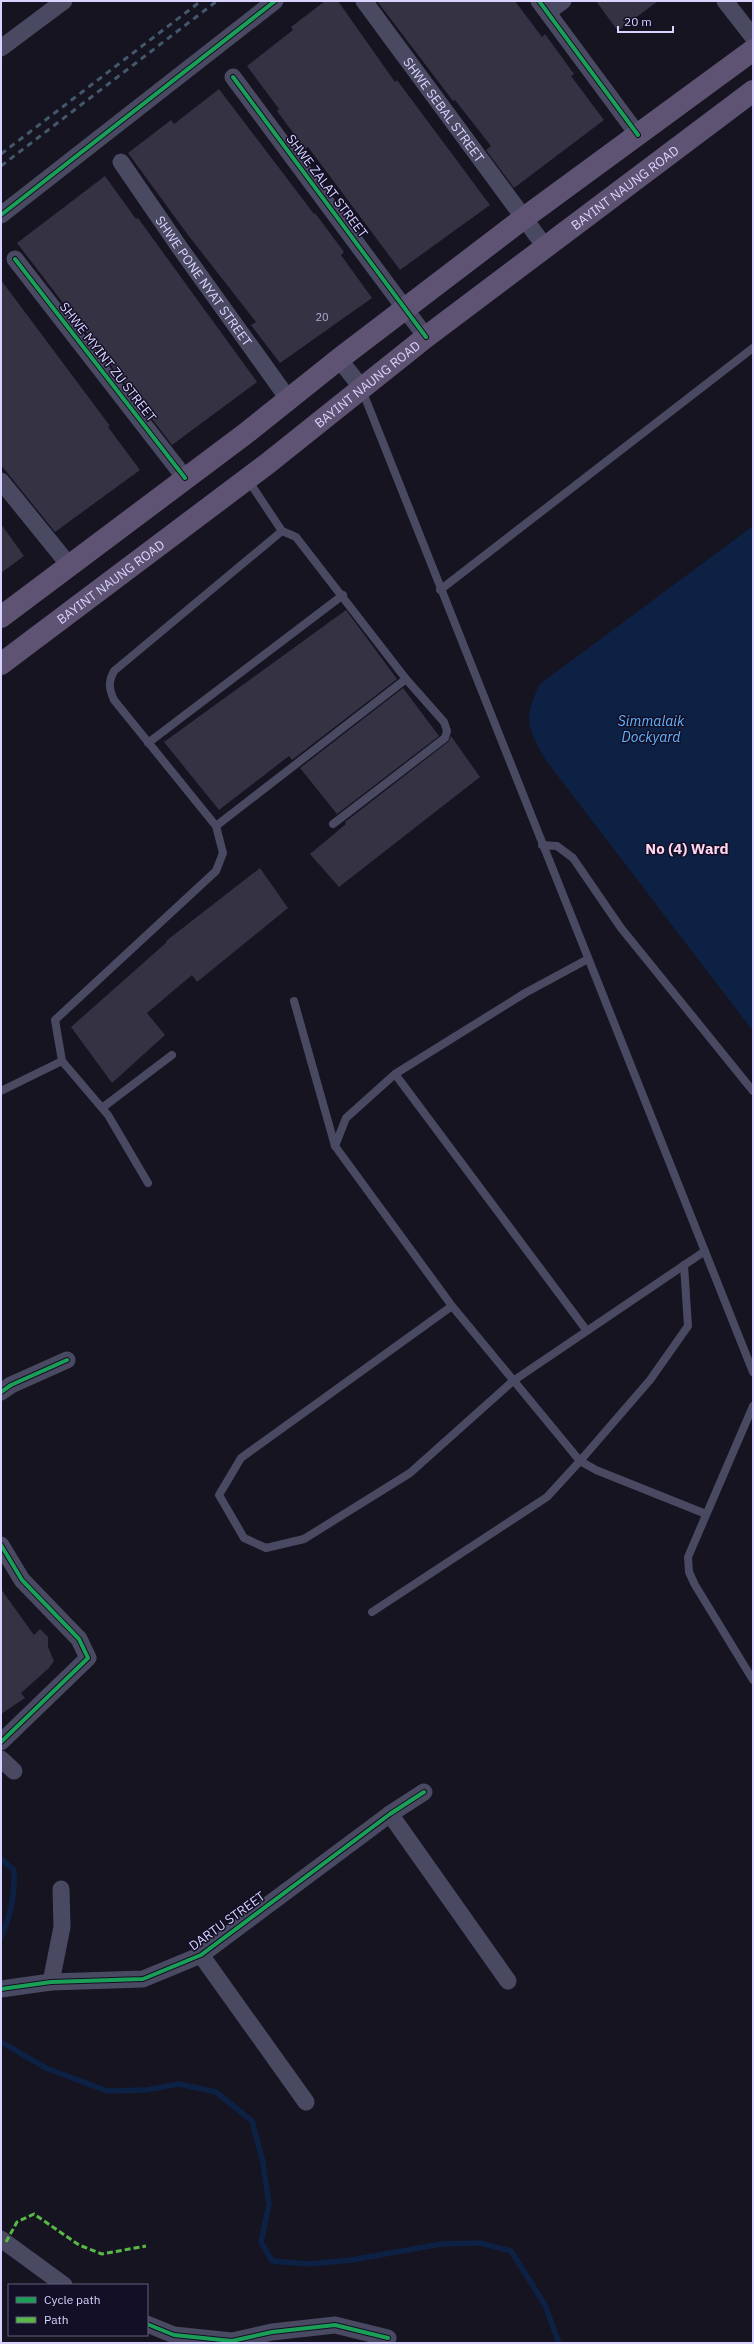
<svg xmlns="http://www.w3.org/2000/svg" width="754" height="2344" font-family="'IBM Plex Sans',sans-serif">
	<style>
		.water { fill: #0d2144 }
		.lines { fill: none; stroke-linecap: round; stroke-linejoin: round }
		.stream { stroke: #0d2144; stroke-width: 5.5 }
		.building { fill: #343243 }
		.lane { stroke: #4a4962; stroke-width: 8 }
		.street { stroke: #4a4962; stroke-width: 17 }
		.primary { stroke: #5e5373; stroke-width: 22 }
		.rail { stroke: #43596b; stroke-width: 3; stroke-dasharray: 6 5; stroke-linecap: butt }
		.quiet { stroke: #58b947; stroke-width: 3; stroke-dasharray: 6 3; stroke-linecap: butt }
		.cycleway-casing { stroke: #130f26; stroke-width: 6 }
		.cycleway { stroke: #1a9f57; stroke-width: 4 }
		.labels { text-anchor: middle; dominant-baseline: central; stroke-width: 3; stroke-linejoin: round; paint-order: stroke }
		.number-label { font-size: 11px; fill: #b0acd0 }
		.street-label { font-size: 13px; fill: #d9d4ff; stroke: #130f26 }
		.water-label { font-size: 14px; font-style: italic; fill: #62b6ff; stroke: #130f26 }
		.quarter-label { font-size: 15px; font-weight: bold; fill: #ffd6f0; stroke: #130f26 }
	</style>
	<rect width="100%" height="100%" fill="#161421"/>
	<path class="water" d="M 753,526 L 753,1031 L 545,759 C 527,726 523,719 540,684 Z"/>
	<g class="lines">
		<path class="stream" d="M 1,1859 L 14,1870 C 15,1893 11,1916 1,1937
			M 1,2042 L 46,2068 L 107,2091 L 146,2090 L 179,2084 L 216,2092 L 252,2121 L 263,2162 L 269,2205 L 261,2242 L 272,2261 L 308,2264 L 352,2260 L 441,2244 L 480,2243 L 511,2251 L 545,2305 L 559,2343"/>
	</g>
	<path class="building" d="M 325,1 L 338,1 L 395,82 L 397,80 L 490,205 L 400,270 L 308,147 L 305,149 L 277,111 L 279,109 L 247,66 L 293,30 L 291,27 Z
		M 377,1 L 515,1 L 542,37 L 545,34 L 574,74 L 571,76 L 604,120 L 514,188 L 486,150 L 491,146 L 455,100 L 453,101 Z
		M 596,1 L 658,1 L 618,31 Z
		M 219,89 L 314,214 L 315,213 L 344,252 L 341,255 L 372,298 L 280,363 L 251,325 L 256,322 L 188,235 L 128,153 L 171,120 L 174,124 Z
		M 105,176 L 136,219 L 138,218 L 257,382 L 172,445 L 17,243 Z
		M 1,280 L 110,426 L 108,427 L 140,470 L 55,532 L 1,465 Z
		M 1,524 L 24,556 L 1,573 Z
		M 346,610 L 397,679 L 292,760 L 289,756 L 219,810 L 164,742 Z
		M 403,688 L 439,736 L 337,814 L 300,768 Z
		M 451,736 L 480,777 L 339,887 L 310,854 L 346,824 L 345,822 L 448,742 Z
		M 260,868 L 288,908 L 197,982 L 192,975 L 147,1013 L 165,1035 L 112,1083 L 71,1027 L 167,942 L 166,941 Z
		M 1,1589 L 34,1635 L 40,1629 L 48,1637 L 48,1647 L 54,1661 L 49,1668 L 21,1693 L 25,1698 L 1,1714 Z"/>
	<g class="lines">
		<path class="lane" d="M 362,390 L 753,1372
			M 248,480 L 282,531
			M 440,590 L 753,348
			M 148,743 L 343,595
			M 216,826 L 406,679
			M 542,845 L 557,846 L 573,858 L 621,928 L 753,1091
			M 294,1001 L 335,1146 L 452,1306 L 580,1461 L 596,1470 L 706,1514
			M 395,1074 L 587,1331
			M 1,1091 L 62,1061
			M 102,1108 L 172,1055
			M 335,1146 L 346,1118 L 395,1074 L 525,993 L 588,959
			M 148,1183 L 108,1115 L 62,1061 L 55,1020 L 216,871 L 223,853 L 216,826 L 114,700 C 109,689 108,682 114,671 L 282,531 L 296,537 L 406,679 L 444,722 L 447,731 L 445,738 L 333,824
			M 452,1306 L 241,1458 L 219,1495 L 244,1538 L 266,1548 L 304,1539 L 410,1473 L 513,1381 L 705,1251
			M 753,1406 L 688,1557 L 689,1572 L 695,1585 L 753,1680
			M 372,1612 L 547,1497 L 580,1461 L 650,1380 L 688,1326 L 684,1265"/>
		<g class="street">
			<path id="s1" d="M 364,1 L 546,248"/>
			<path d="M 539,1 L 638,135"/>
			<path d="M 725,1 L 753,37"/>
			<path d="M 548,12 L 563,1"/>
			<path d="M 1,48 L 64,1"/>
			<path d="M 233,77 L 426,337"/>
			<path id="s2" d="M 121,162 L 180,248 L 289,400"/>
			<path d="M 1,215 L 275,1"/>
			<path d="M 15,259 L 185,478"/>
			<path d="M 339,359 L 361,387"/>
			<path d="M 1,481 L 69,565"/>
			<path d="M 1,1392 L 11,1385 L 67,1360"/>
			<path d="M 1,1545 L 22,1580 L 79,1639 L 88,1658 L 1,1742"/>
			<path d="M 1,1759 L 14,1771"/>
			<path d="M 390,1814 L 508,1981"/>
			<path d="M 201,1955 L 306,2102"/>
			<path d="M 51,1982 L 62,1927 L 61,1889"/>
			<path d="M 1,1989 L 51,1982 L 143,1979 L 201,1955 L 390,1814 L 424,1792"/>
			<path d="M 1,2239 L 64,2285"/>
			<path d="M 147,2324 L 174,2335 L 232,2341 L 272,2332 L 335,2325 L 388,2338"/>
		</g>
		<g class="primary">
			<path d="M 1,617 L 245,434 L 339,359 L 524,218 L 753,50"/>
			<path id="s3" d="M 1,664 L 267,464 L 426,337 L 753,91"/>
		</g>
		<path class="rail" d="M 1,154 L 201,1
			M 1,166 L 217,1"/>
		<path class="quiet" d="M 6,2242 L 17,2222 L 34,2214 L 79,2245 L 102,2254 L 146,2246"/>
		<defs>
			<path id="cycleway" d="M 539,1 L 638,135
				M 233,77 L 426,337
				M 1,215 L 275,1
				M 15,259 L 185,478
				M 1,1392 L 11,1385 L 67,1360
				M 1,1545 L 22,1580 L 79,1639 L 88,1658 L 1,1742
				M 1,1989 L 51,1982 L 143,1979 L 201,1955 L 390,1814 L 424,1792
				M 147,2324 L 174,2335 L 232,2341 L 272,2332 L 335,2325 L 388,2338"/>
		</defs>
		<use href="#cycleway" class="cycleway-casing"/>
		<use href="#cycleway" class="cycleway"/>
	</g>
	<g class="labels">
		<g class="number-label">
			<text x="322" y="317">20</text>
		</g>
		<g class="street-label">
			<text stroke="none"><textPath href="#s1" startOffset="135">SHWE SEBAL STREET</textPath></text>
			<text transform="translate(327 186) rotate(53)">SHWE ZALAT STREET</text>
			<text stroke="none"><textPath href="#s3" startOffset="785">BAYINT NAUNG ROAD</textPath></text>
			<text stroke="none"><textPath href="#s2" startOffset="145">SHWE PONE NYAT STREET</textPath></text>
			<text transform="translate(108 362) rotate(52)">SHWE MYINT ZU STREET</text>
			<text stroke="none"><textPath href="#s3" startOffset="461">BAYINT NAUNG ROAD</textPath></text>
			<text stroke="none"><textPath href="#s3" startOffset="137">BAYINT NAUNG ROAD</textPath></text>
			<text transform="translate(227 1921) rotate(-36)">DARTU STREET</text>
		</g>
		<g class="water-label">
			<text x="651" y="721">Simmalaik<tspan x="651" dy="16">Dockyard</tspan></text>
		</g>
		<g class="quarter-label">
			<text x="687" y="848">No (4) Ward</text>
		</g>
	</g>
	<rect width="754" height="2344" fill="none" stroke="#d9d4ff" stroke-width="4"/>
	<rect x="8" y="2284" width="140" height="52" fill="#130f26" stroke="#625e7d"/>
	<rect x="16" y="2297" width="20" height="6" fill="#1a9f57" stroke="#625e7d"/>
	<text x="44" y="2304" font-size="12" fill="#d9d4ff">Cycle path</text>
	<rect x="16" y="2317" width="20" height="6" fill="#58b947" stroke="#625e7d"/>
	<text x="44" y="2324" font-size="12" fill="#d9d4ff">Path</text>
	<path d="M618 26v6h55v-6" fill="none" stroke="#d9d4ff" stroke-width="2"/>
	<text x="624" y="26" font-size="12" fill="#d9d4ff" stroke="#130f26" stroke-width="3" paint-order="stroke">20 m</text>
</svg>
